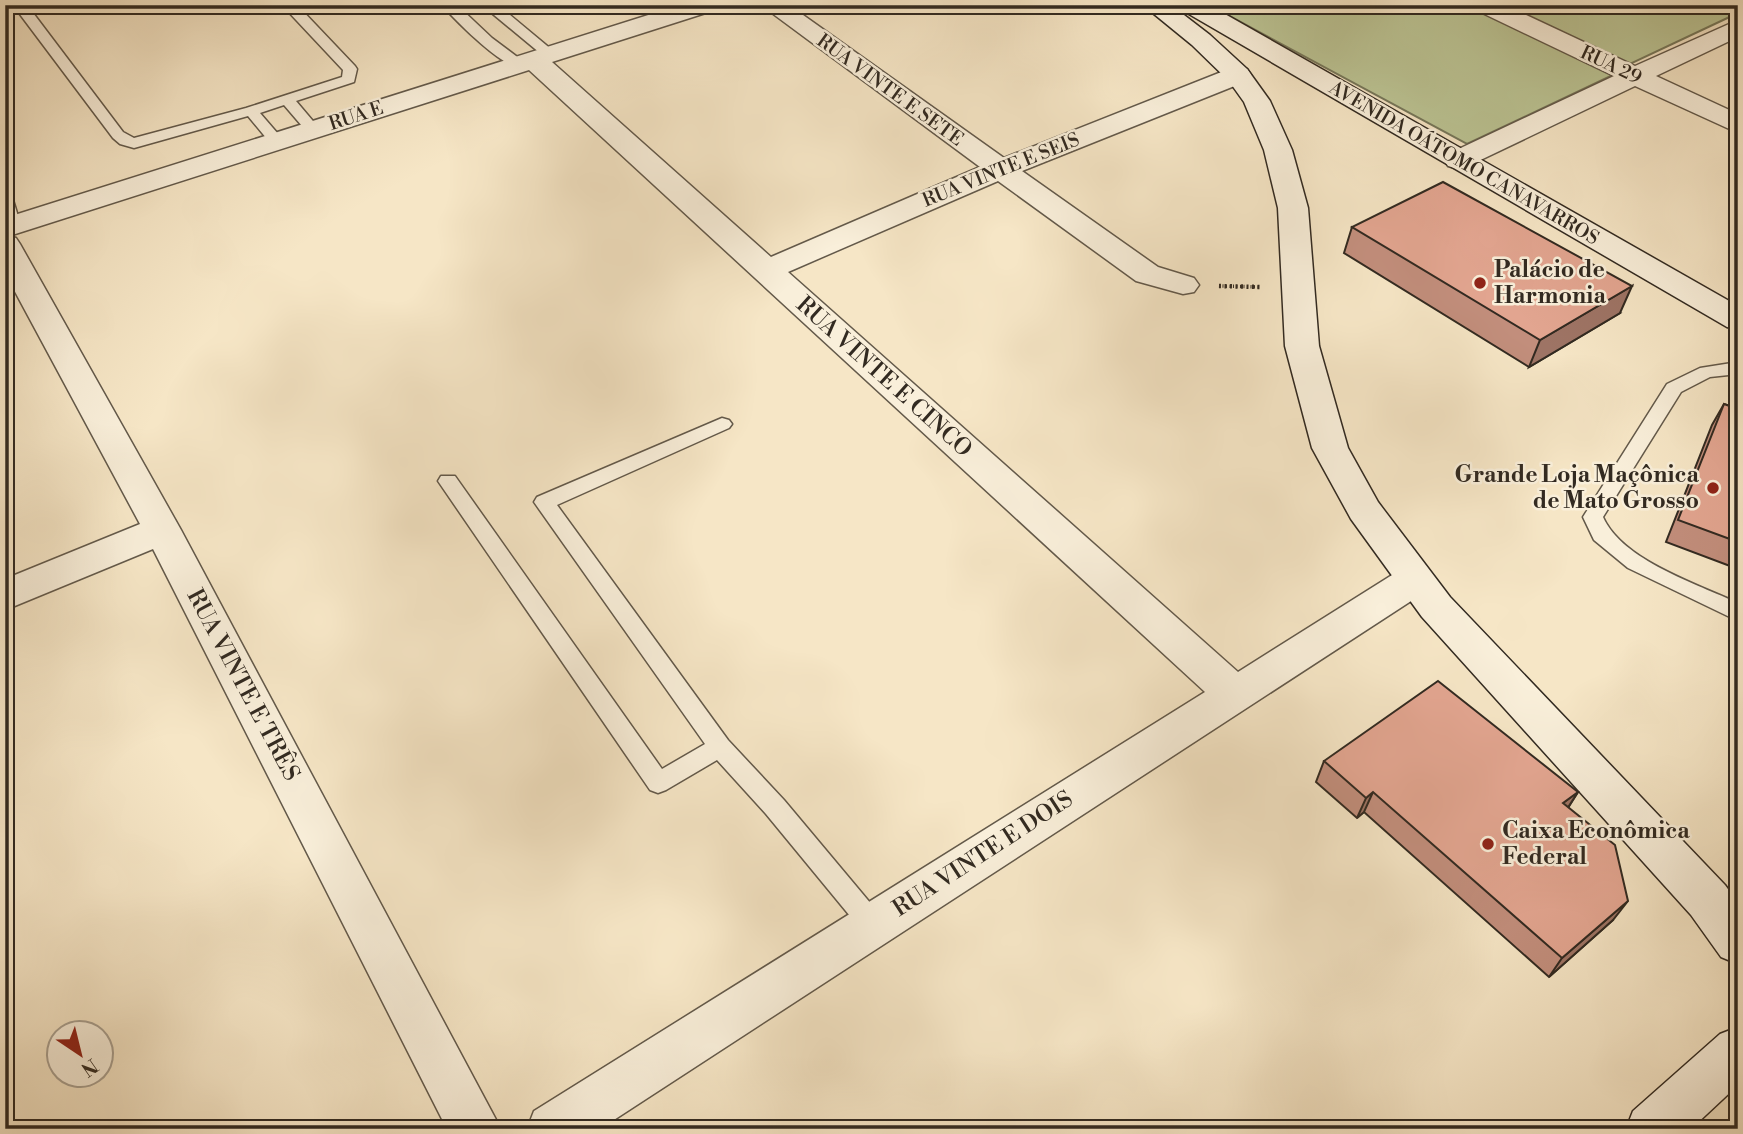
<svg xmlns="http://www.w3.org/2000/svg" width="1743" height="1134" font-family="'Libre Bodoni',serif">
	<style>
		.green { fill: #bcc595; stroke: #77785b; stroke-width: 2 }
		.lines { fill: none; stroke-linecap: round; stroke-linejoin: round }
		.lane-casing { stroke: #63594a; stroke-width: 3 }
		.street-casing { stroke: #63594a; stroke-width: 3 }
		.secondary-casing { stroke: #322a21; stroke-width: 3 }
		.path-far1 { stroke: #322a21; stroke-width: 3.5; stroke-dasharray: 1 2.5; stroke-linecap: butt }
		.path { stroke: #322a21; stroke-width: 4.5; stroke-dasharray: 2 3.5; stroke-linecap: butt }
		.lane { fill: #f9efda; fill-rule: evenodd }
		.street { fill: #f9efda; fill-rule: evenodd }
		.secondary { fill: #f9efda; fill-rule: evenodd }
		.wall { fill: #c28e7c; stroke: #322a21; stroke-width: 2 }
		.shaded-wall { fill: #9e7465; stroke: #322a21; stroke-width: 2 }
		.building { fill: #e2a590; stroke: #322a21; stroke-width: 2 }
		.poi-dot { fill: #8f2418; stroke: #f9efda; stroke-width: 2.5 }
		.labels { text-anchor: middle; dominant-baseline: central; stroke-width: 5; stroke-linejoin: round; paint-order: stroke }
		.far-street-label { font-size: 19px; fill: #322a21; stroke: #f9efda }
		.poi-label { font-size: 23px; font-weight: bold; fill: #322a21; stroke: #f9efda; text-anchor: start }
		.street-label { font-size: 23px; fill: #322a21; stroke: #f9efda }
	</style>
	<rect width="100%" height="100%" fill="#f6e6c6"/>
	<filter id="stains"><feTurbulence type="fractalNoise" baseFrequency=".00286" numOctaves="4"/><feColorMatrix values="0 0 0 0 .2 0 0 0 0 .09 0 0 0 0 .02 0 0 0 .5 -.17"/></filter>
	<radialGradient id="worn" r=".72"><stop offset=".6" stop-color="#630" stop-opacity="0"/><stop offset="1" stop-color="#630" stop-opacity=".3"/></radialGradient>
	<path class="green" d="M 1209,5 L 1469,5 L 1615,74 L 1467,144 Z
		M 1504,5 L 1738,5 L 1738,13 L 1630,64 Z"/>
	<g class="lines">
		<defs>
			<path id="lane" d="M 13,5 L 27,5 L 123,132 L 134,138 L 246,108 L 342,77 L 343,70 L 282,5 L 297,5 L 355,66 L 357,69 L 354,82 L 296,101 L 318,127 L 321,130 L 318,133 L 308,133 L 284,105 L 260,113 L 285,142 L 282,145 L 272,145 L 248,116 L 134,148 L 120,144 L 113,138 Z
				M 442,5 L 457,5 L 492,38 L 524,62 L 524,68 C 506,72 455,20 442,5 Z
				M 482,5 L 498,5 L 558,55 L 551,59 L 546,58 Z
				M 5,65 L 12,69 L 12,81 L 5,85 Z
				M 5,195 L 13,200 L 21,226 L 19,229 L 13,231 L 5,227 Z
				M 1738,362 L 1738,374 L 1710,377 L 1681,392 L 1603,517 C 1622,560 1697,584 1738,603 L 1738,621 L 1628,568 L 1594,540 L 1583,517 L 1667,384 L 1700,368 Z
				M 722,418 L 729,420 L 732,424 L 729,428 L 557,505 L 728,740 L 784,800 L 882,917 L 886,925 L 882,933 L 873,937 L 864,933 L 766,814 L 717,760 L 666,790 L 658,793 L 650,790 L 438,481 L 441,476 L 455,476 L 662,769 L 705,744 L 534,502 L 537,497 Z"/>
			<path id="street" d="M 680,5 L 718,5 L 715,10 L 552,62 L 771,257 L 980,167 L 761,5 L 789,5 L 1004,158 L 1229,69 L 1238,67 L 1247,69 L 1251,75 L 1247,81 L 1022,171 L 1158,267 L 1194,278 L 1199,285 L 1194,292 L 1183,294 L 1136,281 L 998,181 L 788,272 L 1238,672 L 1400,570 L 1414,566 L 1428,570 L 1433,580 L 1428,590 L 600,1129 L 527,1129 L 534,1111 L 1205,692 L 529,70 L 9,236 L 16,238 L 20,244 L 181,530 L 501,1129 L 447,1129 L 153,549 L 5,610 L 5,579 L 140,524 L 5,273 L 5,218 Z
				M 1473,5 L 1505,5 L 1635,66 L 1738,20 L 1738,37 L 1656,76 L 1738,114 L 1738,133 L 1635,86 L 1468,166 L 1458,169 L 1448,166 L 1444,160 L 1448,154 L 1614,76 L 1476,10 Z"/>
			<path id="secondary" d="M 1143,5 L 1171,5 L 1210,35 L 1247,69 L 1270,101 L 1292,150 L 1308,208 L 1319,346 L 1348,448 L 1378,502 L 1450,597 L 1725,885 L 1738,903 L 1738,964 L 1721,957 L 1691,915 L 1422,617 L 1351,519 L 1312,448 L 1285,346 L 1278,208 L 1264,150 L 1244,102 L 1229,81 L 1192,45 Z
				M 1179,5 L 1209,5 L 1738,306 L 1738,330 L 1727,327 L 1182,10 Z
				M 1738,1027 L 1738,1085 L 1691,1129 L 1626,1129 L 1633,1111 L 1720,1034 Z"/>
		</defs>
		<use href="#lane" class="lane-casing"/>
		<use href="#street" class="street-casing"/>
		<use href="#secondary" class="secondary-casing"/>
		<path class="path-far1" d="M 1219,286 L 1260,287"/>
		<path class="path" d="M 1219,286 L 1260,287"/>
		<use href="#lane" class="lane"/>
		<use href="#street" class="street"/>
		<use href="#secondary" class="secondary"/>
	</g>
	<path class="wall" d="M 546,5 L 561,5 L 555,9 Z
		M 1352,227 L 1620,313 L 1529,367 L 1344,253 Z
		M 1724,404 L 1738,409 L 1738,569 L 1666,542 L 1712,425 Z
		M 1324,761 L 1578,792 L 1568,808 L 1613,920 L 1549,977 L 1364,812 L 1357,818 L 1316,782 Z"/>
	<path class="shaded-wall" d="M 1632,286 L 1620,313 L 1529,367 L 1540,340 Z
		M 1373,792 L 1364,812 L 1357,818 L 1366,798 Z
		M 1578,792 L 1565,812 L 1563,803 Z
		M 1628,901 L 1613,920 L 1549,977 L 1562,958 Z"/>
	<path class="building" d="M 1443,182 L 1632,286 L 1540,340 L 1352,227 Z
		M 1724,404 L 1738,409 L 1738,542 L 1678,520 Z
		M 1438,681 L 1578,792 L 1563,803 L 1615,845 L 1628,901 L 1562,958 L 1373,792 L 1366,798 L 1324,761 Z"/>
	<g class="poi-dot">
		<circle cx="1480" cy="283" r="7"/>
		<circle cx="1713" cy="488" r="7"/>
		<circle cx="1488" cy="844" r="7"/>
	</g>
	<g class="labels">
		<g class="far-street-label">
			<text transform="translate(1611 65) rotate(25)">RUA 29</text>
			<text transform="translate(890 90) rotate(36)">RUA VINTE E SETE</text>
			<text transform="translate(356 116) rotate(-18)">RUA E</text>
			<text transform="translate(1464 163) rotate(30)">AVENIDA OÁTOMO CANAVARROS</text>
			<text transform="translate(1001 170) rotate(-22)">RUA VINTE E SEIS</text>
		</g>
		<g class="poi-label">
			<text x="1494" y="270">Palácio de<tspan x="1494" dy="26">Harmonia</tspan></text>
			<text x="1699" y="475" text-anchor="end">Grande Loja Maçônica<tspan x="1699" dy="26">de Mato Grosso</tspan></text>
			<text x="1502" y="831">Caixa Econômica<tspan x="1502" dy="26">Federal</tspan></text>
		</g>
		<g class="street-label">
			<text transform="translate(884 377) rotate(42)">RUA VINTE E CINCO</text>
			<text transform="translate(243 685) rotate(62)">RUA VINTE E TRÊS</text>
			<text transform="translate(983 854) rotate(-33)">RUA VINTE E DOIS</text>
		</g>
	</g>
	<rect width="1743" height="1134" fill="none" stroke="#f6e6c6" stroke-width="28"/>
	<rect x="7" y="7" width="1729" height="1120" fill="none" stroke="#322a21" stroke-width="3.5"/>
	<rect x="14" y="14" width="1715" height="1106" fill="none" stroke="#322a21" stroke-width="2"/>
	<g transform="translate(80 1054) rotate(145)"><circle r="33" fill="#f9efda" stroke="#a9a090" stroke-width="2"/>
	<path d="M0-5L12 26L0 18L-12 26Z" fill="#8f2418"/>
	<text y="-10" font-size="19" font-weight="bold" text-anchor="middle" fill="#322a21">N</text>
	</g>
	<rect width="100%" height="100%" filter="url(#stains)"/>
	<rect width="100%" height="100%" fill="url(#worn)"/>
</svg>
